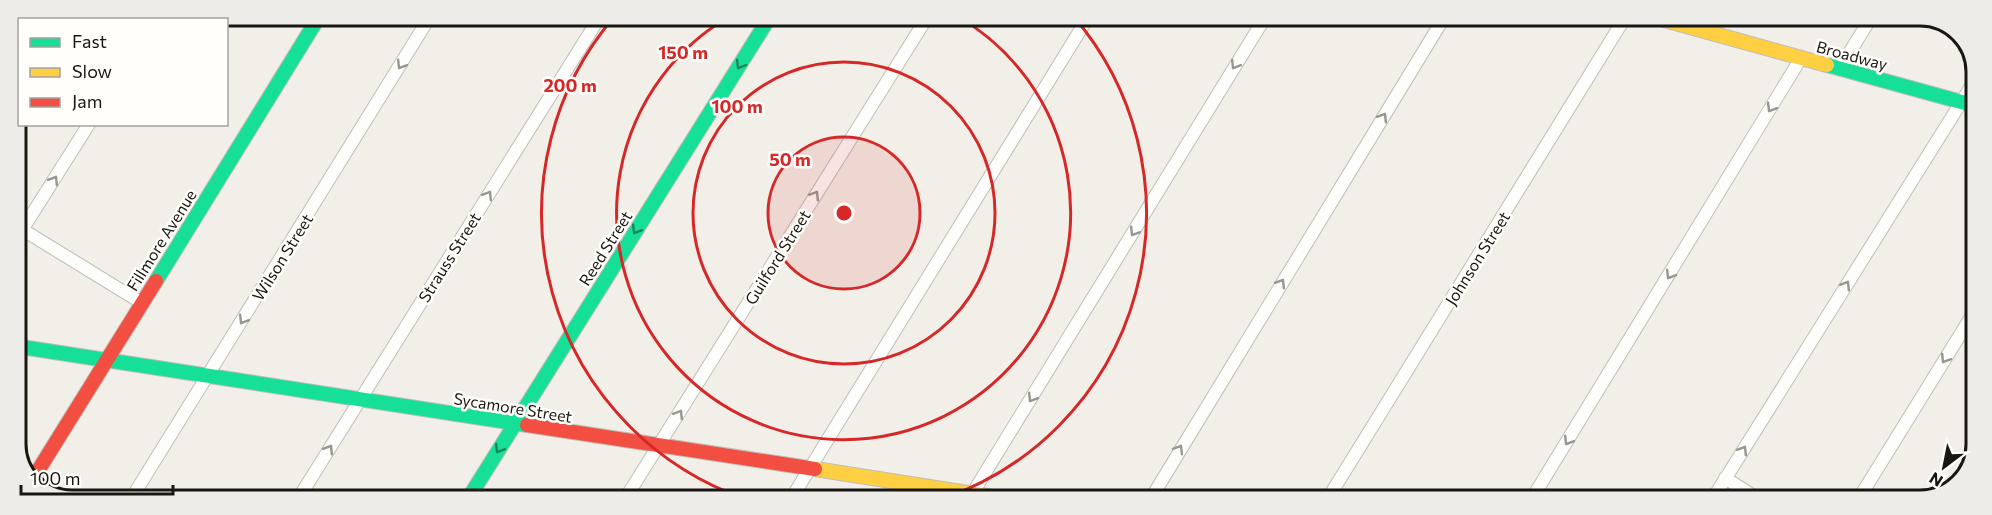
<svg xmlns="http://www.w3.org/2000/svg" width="1992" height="515" font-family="Commissioner,sans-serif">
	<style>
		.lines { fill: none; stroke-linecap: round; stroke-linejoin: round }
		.street-casing { stroke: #c0beb8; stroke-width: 14 }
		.fast-casing { stroke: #c0beb8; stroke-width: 16 }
		.slow-casing { stroke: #c0beb8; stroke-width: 16 }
		.jam-casing { stroke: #c0beb8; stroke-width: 16 }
		.street { stroke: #fdfdfc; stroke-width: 12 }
		.fast { stroke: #16e098; stroke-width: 14 }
		.slow { stroke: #ffcf43; stroke-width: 14 }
		.jam { stroke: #f24e42; stroke-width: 14 }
		.oneway { stroke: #969693 }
		.oneway2 { stroke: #17865c }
		.ring { fill: none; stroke: #d62828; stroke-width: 3 }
		.labels { text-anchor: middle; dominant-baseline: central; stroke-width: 5; stroke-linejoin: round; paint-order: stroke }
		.street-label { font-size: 16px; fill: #191712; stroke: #fffefb }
		.rim { fill: none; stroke: #191712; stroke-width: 3 }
		.centre { fill: #d62828; stroke: #fffefb; stroke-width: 3 }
		.ring-label { font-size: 18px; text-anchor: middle; font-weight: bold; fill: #d62828; stroke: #fffefb; stroke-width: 5; stroke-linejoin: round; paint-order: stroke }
	</style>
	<rect width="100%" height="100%" fill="#f2efe8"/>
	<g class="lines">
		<defs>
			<path id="street" d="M 73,15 L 81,20
				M 155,20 L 158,15
				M 1706,32 L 1716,16
				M 1840,68 L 1872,16
				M 15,225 L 142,303
				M 22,230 L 89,124
				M 1725,478 L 1760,500
				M 131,499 L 431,15
				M 298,499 L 601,15
				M 625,499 L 928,16
				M 791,499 L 1089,16
				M 969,499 L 1266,16
				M 1150,500 L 1445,16
				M 1327,500 L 1626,16
				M 1531,500 L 1801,58
				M 1712,500 L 1977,77
				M 1858,500 L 1976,309"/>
			<path id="fast" d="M 1827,65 L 1976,106
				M 156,281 L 320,15
				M 15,346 L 527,425
				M 468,499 L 771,15"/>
			<path id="slow" d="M 1650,16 L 1827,65
				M 815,469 L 1006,499"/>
			<path id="jam" d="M 527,425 L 815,469
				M 31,482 L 156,281"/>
		</defs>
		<use href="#street" class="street-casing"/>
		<use href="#fast" class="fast-casing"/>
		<use href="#slow" class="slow-casing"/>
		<use href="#jam" class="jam-casing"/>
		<use href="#street" class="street"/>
		<use href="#fast" class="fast"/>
		<use href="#slow" class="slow"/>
		<use href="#jam" class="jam"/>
	</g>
	<defs><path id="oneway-chevron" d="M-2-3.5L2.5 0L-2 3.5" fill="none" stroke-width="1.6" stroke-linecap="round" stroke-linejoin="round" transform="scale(1.5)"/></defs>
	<g class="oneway">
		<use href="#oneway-chevron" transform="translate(401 65) rotate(122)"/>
		<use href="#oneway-chevron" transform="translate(1235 65) rotate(122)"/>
		<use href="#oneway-chevron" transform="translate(1771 108) rotate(121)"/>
		<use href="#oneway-chevron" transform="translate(1383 117) rotate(-58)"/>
		<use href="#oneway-chevron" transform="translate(54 180) rotate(-58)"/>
		<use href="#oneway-chevron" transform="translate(488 195) rotate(-58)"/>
		<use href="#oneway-chevron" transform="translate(815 195) rotate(-58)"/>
		<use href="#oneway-chevron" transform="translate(1134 232) rotate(122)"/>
		<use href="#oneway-chevron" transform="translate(1670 275) rotate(121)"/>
		<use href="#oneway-chevron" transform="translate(1281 283) rotate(-59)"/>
		<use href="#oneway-chevron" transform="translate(1846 285) rotate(-58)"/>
		<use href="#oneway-chevron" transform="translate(243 320) rotate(122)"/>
		<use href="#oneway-chevron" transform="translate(1945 359) rotate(122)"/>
		<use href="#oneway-chevron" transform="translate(1032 398) rotate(122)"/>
		<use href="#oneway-chevron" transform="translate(679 414) rotate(-58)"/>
		<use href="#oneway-chevron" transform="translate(1568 441) rotate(122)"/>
		<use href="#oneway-chevron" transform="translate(329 449) rotate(-58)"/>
		<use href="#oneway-chevron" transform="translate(1179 449) rotate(-59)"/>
		<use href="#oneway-chevron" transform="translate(1743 450) rotate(-58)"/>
	</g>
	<g class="oneway2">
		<use href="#oneway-chevron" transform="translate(740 65) rotate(122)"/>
		<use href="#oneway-chevron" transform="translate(636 230) rotate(122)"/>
		<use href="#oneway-chevron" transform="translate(499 449) rotate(122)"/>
	</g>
	<circle cx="844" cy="213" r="76" fill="#d62828" fill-opacity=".12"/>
	<g class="ring">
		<circle cx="844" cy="213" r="76"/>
		<circle cx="844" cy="213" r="151"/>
		<path d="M957 16A227 227 0 1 1 732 15"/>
		<path d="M746 499A302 302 0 0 1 614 17M1074 17A302 302 0 0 1 942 499"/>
	</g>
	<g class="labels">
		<g class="street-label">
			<text transform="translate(1852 55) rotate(15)">Broadway</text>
			<text transform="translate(161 240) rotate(-58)">Fillmore Avenue</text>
			<text transform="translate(605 248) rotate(-58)">Reed Street</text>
			<text transform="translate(282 257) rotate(-58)">Wilson Street</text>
			<text transform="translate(449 257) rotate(-58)">Strauss Street</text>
			<text transform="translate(777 257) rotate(-58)">Guilford Street</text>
			<text transform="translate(1477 258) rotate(-58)">Johnson Street</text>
			<text transform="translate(513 407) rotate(9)">Sycamore Street</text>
		</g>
	</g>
	<path d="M0 0H1992V515H0ZM72 26H1920A46 46 0 0 1 1966 72V444A46 46 0 0 1 1920 490H72A46 46 0 0 1 26 444V72A46 46 0 0 1 72 26Z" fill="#edece8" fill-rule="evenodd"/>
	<path class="rim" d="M72 26H1920A46 46 0 0 1 1966 72V444A46 46 0 0 1 1920 490H72A46 46 0 0 1 26 444V72A46 46 0 0 1 72 26Z"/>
	<circle cx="844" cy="213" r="9" class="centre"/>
	<g class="ring-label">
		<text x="683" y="59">150 m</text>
		<text x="570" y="92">200 m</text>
		<text x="737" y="113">100 m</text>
		<text x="790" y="166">50 m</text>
	</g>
	<rect x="18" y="18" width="210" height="108" fill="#fffefb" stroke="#a3a29e" stroke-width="1.5"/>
	<rect x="30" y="38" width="30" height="9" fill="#16e098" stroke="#a3a29e" stroke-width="1.5"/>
	<text x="72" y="48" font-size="18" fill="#191712">Fast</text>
	<rect x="30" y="68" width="30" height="9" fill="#ffcf43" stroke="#a3a29e" stroke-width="1.5"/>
	<text x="72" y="78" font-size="18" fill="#191712">Slow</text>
	<rect x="30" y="98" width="30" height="9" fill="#f24e42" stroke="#a3a29e" stroke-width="1.5"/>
	<text x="72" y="108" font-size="18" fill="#191712">Jam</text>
	<g transform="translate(1944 467) rotate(212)" stroke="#fffefb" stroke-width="4.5" paint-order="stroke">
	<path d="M0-4.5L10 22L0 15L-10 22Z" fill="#191712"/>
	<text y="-9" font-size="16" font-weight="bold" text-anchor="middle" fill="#191712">N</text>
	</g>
	<path d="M21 485v9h152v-9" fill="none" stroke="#191712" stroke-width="3"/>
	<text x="30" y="485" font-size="18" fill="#191712" stroke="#fffefb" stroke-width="4.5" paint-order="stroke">100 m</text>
</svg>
